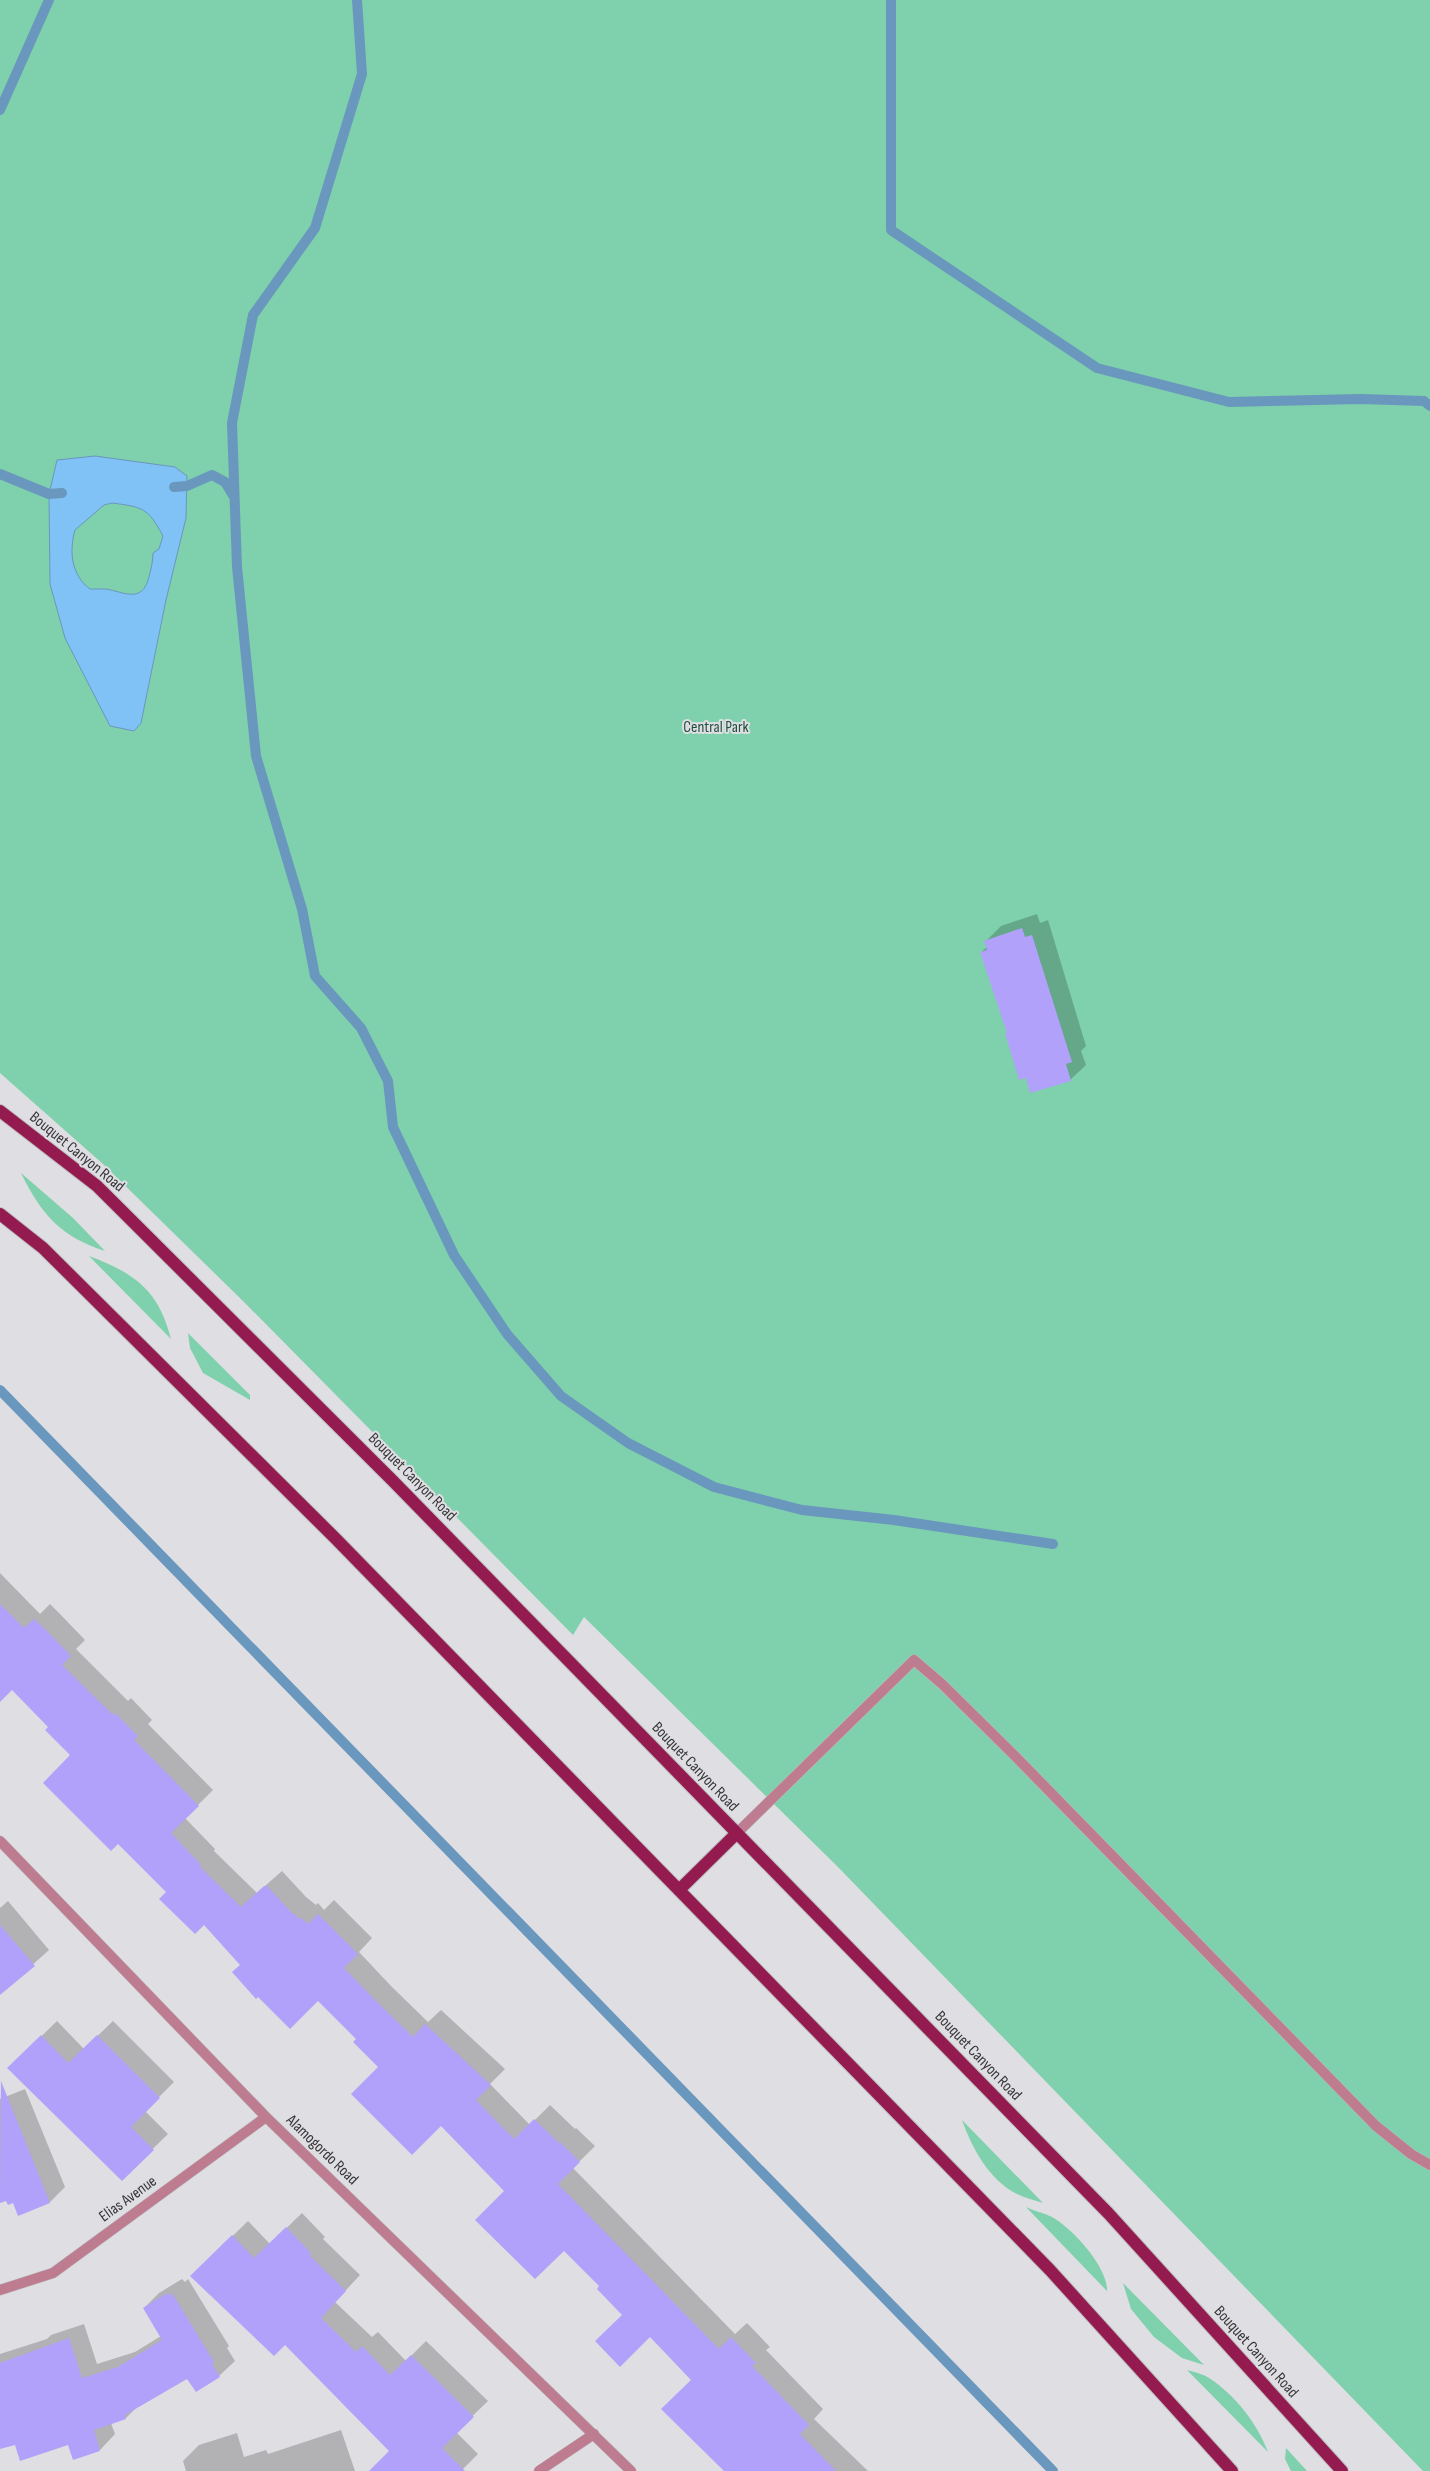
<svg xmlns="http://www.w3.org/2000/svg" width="1430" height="2471" font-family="'Sofia Sans Condensed',sans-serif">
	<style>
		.green { fill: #7ed1ac }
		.water { fill: #80c1f6; stroke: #6a97bd; fill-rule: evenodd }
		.shadow { fill: #0003 }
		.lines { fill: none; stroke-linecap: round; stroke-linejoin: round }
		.stream { stroke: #6a97bd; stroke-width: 10 }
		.building { fill: #b1a1fb }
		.street-casing { stroke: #bdbcc0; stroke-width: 11 }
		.primary-casing { stroke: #bdbcc0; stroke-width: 14 }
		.street { stroke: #bd7c8f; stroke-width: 10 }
		.primary { stroke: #931b4f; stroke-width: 12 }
		.labels { text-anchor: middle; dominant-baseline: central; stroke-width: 4; stroke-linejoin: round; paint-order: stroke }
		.park-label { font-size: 16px; fill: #1f4f3c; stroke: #dfdee2 }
		.street-label { font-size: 16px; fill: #363537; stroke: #dfdee2 }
	</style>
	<rect width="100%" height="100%" fill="#dfdee2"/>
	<path class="green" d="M 0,0 L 1430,0 L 1430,2471 L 1423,2471 L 839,1868 L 584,1617 L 573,1635 L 244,1302 L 103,1164 L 0,1073 Z
		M 21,1173 L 73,1218 L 105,1251 C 61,1237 41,1214 21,1173 Z
		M 89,1256 C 135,1273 159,1291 171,1339 Z
		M 188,1333 L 250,1395 L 250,1400 L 203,1373 L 190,1348 Z
		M 962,2120 L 1043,2203 C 1035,2200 1025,2198 1017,2194 C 989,2180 972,2148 962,2120 Z
		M 1026,2207 C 1034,2211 1044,2213 1052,2217 C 1072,2228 1108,2267 1107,2291 Z
		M 1123,2283 L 1204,2365 L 1182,2358 L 1154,2337 L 1131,2309 Z
		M 1187,2370 C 1194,2372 1203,2374 1209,2378 C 1235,2395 1257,2423 1268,2452 Z
		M 1286,2448 L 1307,2471 L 1291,2471 L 1285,2459 Z"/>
	<path class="water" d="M 95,456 L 175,467 L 187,476 L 186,518 L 166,600 L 141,723 L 134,731 L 110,726 L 65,638 L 50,584 L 49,494 L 57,460 ZM 112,503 C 143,507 148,508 163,536 L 159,549 L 153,553 C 153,561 151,569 149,577 C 142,604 124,592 106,589 C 101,589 95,589 90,589 C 71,575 69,551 75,530 L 104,505 Z"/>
	<path class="shadow" d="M 1037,914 L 1040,923 L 1048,920 L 1086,1046 L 1081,1051 L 1086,1065 L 1070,1080 L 1027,1077 L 1008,1032 L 981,952 L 987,947 L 986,941 L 1001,926 Z
		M 0,1573 L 40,1614 L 50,1604 L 60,1614 L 85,1640 L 76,1649 L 128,1701 L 131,1698 L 152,1720 L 148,1724 L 213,1790 L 185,1818 L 215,1849 L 214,1851 L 257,1893 L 282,1871 L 306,1897 L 316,1905 L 318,1903 L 324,1910 L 334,1900 L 372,1938 L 359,1952 L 391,1986 L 428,2022 L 441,2010 L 505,2069 L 490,2084 L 530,2125 L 550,2105 L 575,2129 L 576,2128 L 595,2146 L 573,2168 L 735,2334 L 747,2323 L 770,2347 L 766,2350 L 823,2409 L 814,2419 L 868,2471 L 726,2471 L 692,2380 L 650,2336 L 623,2315 L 601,2286 L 441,2124 L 380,2067 L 358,2039 L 318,2000 L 241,1964 L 204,1924 L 168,1892 L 50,1727 L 12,1688 L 0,1700 Z
		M 8,1901 L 49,1950 L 0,1994 L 0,1908 Z
		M 57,2021 L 84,2049 L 113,2021 L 174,2082 L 145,2111 L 168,2134 L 122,2179 L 11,2066 Z
		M 25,2089 L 65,2187 L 50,2202 L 19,2215 L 14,2202 L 7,2199 L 0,2202 L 0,2099 Z
		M 302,2213 L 325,2237 L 323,2239 L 360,2275 L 335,2302 L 372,2337 L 378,2332 L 406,2361 L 426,2341 L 488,2401 L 456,2432 L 478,2454 L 461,2471 L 393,2471 L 391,2451 L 207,2261 L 248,2221 L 270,2244 Z
		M 182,2279 L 185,2282 L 188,2279 L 229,2346 L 227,2348 L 235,2361 L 219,2376 L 188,2377 L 137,2407 L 126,2418 L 111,2423 L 115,2434 L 100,2450 L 69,2443 L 15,2443 L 0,2448 L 0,2354 L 47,2339 L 51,2335 L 84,2324 L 97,2364 L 135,2352 L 161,2336 L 144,2308 L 159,2293 Z
		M 341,2430 L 355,2471 L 186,2471 L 183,2461 L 199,2445 L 237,2433 L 244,2457 L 266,2450 L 268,2454 Z"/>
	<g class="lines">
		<path class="stream" d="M 357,0 L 362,74 L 315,228 L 253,315 L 232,423 L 237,567 L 256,756 L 302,909 L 315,976 L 361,1028 L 388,1081 L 393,1127 L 454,1255 L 507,1334 L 561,1396 L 628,1443 L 714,1487 L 802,1510 L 894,1520 L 1053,1544
			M 891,0 L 891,230 L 1097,368 L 1229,402 L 1361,399 L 1424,401 L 1430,406
			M 0,110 L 49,0
			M 0,474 L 49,494 L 62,493
			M 174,487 L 187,486 L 212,475 L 225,482 L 234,497
			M 0,1390 L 1053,2471"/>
	</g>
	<path class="building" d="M 1022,928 L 1025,937 L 1032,935 L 1072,1062 L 1066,1064 L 1071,1081 L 1030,1093 L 1026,1078 L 1019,1080 L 1005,1033 L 1007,1033 L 980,952 L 987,950 L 984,941 Z
		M 0,1604 L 24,1628 L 34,1619 L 45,1629 L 71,1656 L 62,1665 L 113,1715 L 115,1713 L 138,1736 L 134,1740 L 199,1806 L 171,1833 L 201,1865 L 200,1867 L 241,1907 L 264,1886 L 267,1886 L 291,1912 L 300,1919 L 302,1918 L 308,1924 L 318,1914 L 358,1954 L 344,1968 L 376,2001 L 413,2037 L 425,2024 L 491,2085 L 476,2100 L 514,2139 L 534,2119 L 559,2143 L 560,2142 L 580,2162 L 558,2184 L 719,2349 L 731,2337 L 756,2363 L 752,2366 L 809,2425 L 800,2434 L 836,2471 L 724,2471 L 661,2409 L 691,2380 L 650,2337 L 620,2367 L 595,2341 L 622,2315 L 597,2289 L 599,2286 L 564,2251 L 535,2279 L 475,2220 L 504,2191 L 441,2126 L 412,2155 L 351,2094 L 378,2067 L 353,2042 L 356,2039 L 318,2001 L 290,2029 L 258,1997 L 256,1999 L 232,1972 L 240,1965 L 204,1925 L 195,1934 L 159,1899 L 166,1892 L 118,1844 L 111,1851 L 43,1783 L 70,1755 L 45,1730 L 48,1727 L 12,1690 L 0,1702 Z
		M 0,1925 L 35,1966 L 0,1995 Z
		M 41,2035 L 68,2063 L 97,2035 L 160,2098 L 131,2127 L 154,2150 L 122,2181 L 7,2068 Z
		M 1,2081 L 50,2203 L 18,2216 L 13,2203 L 8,2205 L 6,2201 L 0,2203 Z
		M 286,2227 L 311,2253 L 309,2255 L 346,2291 L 321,2318 L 356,2352 L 362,2346 L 390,2375 L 411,2355 L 474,2417 L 442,2448 L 465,2471 L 369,2471 L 389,2451 L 285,2345 L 274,2356 L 190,2276 L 232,2235 L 254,2258 Z
		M 167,2293 L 169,2296 L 172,2293 L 214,2362 L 212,2364 L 220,2377 L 196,2392 L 187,2379 L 125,2415 L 126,2419 L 94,2430 L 100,2451 L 73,2460 L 68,2445 L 20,2461 L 15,2445 L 0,2449 L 0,2363 L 69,2338 L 82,2378 L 118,2367 L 162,2340 L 143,2308 Z"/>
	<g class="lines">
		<defs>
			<path id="street" d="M 737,1833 L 914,1660 L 942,1684 L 1015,1756 L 1376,2126 L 1411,2154 L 1430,2165
				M 0,1841 L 266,2117 L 631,2471
				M 0,2290 L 53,2273 L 266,2117
				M 539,2471 L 594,2434"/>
			<path id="primary" d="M 0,1111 L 97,1186 L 393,1481 L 1109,2214 L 1342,2471
				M 0,1214 L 43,1248 L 336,1539 L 1050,2270 L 1232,2471
				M 679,1890 L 737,1833"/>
		</defs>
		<use href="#street" class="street-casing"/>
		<use href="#primary" class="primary-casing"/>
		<use href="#street" class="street"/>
		<use href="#primary" class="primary"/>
	</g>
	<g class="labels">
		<g class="park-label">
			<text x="716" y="727">Central Park</text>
		</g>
		<g class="street-label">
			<text transform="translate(77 1152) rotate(39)">Bouquet Canyon Road</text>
			<text transform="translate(412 1477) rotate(45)">Bouquet Canyon Road</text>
			<text transform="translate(695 1767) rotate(46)">Bouquet Canyon Road</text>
			<text transform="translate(978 2056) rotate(46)">Bouquet Canyon Road</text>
			<text transform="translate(322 2150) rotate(44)">Alamogordo Road</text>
			<text transform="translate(128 2199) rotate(-36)">Elias Avenue</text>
			<text transform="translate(1256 2352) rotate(48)">Bouquet Canyon Road</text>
		</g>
	</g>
</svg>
